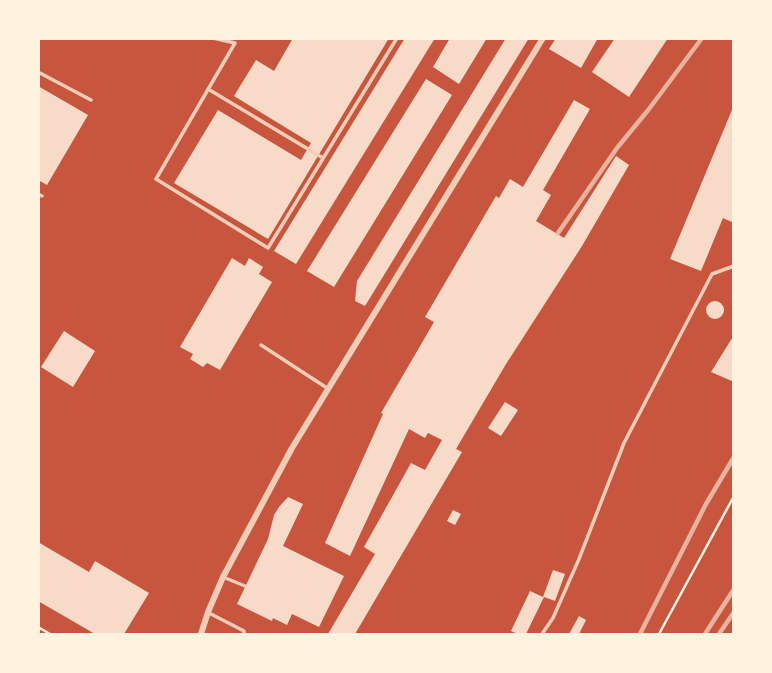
<svg xmlns="http://www.w3.org/2000/svg" width="772" height="673" font-family="Helvetica,sans-serif">
	<style>
		.building { fill: #f7dbc8 }
		.lines { fill: none; stroke-linecap: round; stroke-linejoin: round }
		.path { stroke: #fff3e0; stroke-width: 2.5 }
		.service { stroke: #f1ccb7; stroke-width: 3.5 }
		.minor { stroke: #f1ccb7; stroke-width: 6 }
		.rail { stroke: #e9b49f; stroke-width: 4.5 }
	</style>
	<rect width="100%" height="100%" fill="#c8553d"/>
	<path class="building" d="M 293,38 L 389,38 L 268,239 L 174,183 L 218,110 L 301,160 L 311,143 L 234,96 L 256,60 L 274,71 Z
		M 405,38 L 435,38 L 296,264 L 274,251 Z
		M 450,38 L 487,38 L 459,84 L 433,67 Z
		M 506,38 L 529,38 L 365,306 L 355,301 L 357,281 Z
		M 556,38 L 598,38 L 581,68 L 549,49 Z
		M 615,38 L 668,38 L 629,97 L 592,72 Z
		M 426,79 L 452,95 L 334,287 L 307,271 Z
		M 38,86 L 88,115 L 47,185 L 38,180 Z
		M 574,100 L 590,109 L 543,190 L 551,195 L 536,221 L 564,238 L 616,156 L 629,165 L 582,246 L 506,364 L 456,449 L 462,452 L 355,634 L 328,634 L 375,554 L 364,547 L 411,463 L 425,470 L 442,440 L 428,433 L 425,438 L 409,429 L 350,556 L 325,543 L 383,414 L 381,413 L 434,322 L 425,317 L 496,196 L 499,198 L 510,179 L 523,187 Z
		M 734,105 L 734,223 L 723,218 L 701,271 L 670,259 Z
		M 232,258 L 245,266 L 249,258 L 263,267 L 259,274 L 272,282 L 220,370 L 207,363 L 203,367 L 190,359 L 193,354 L 180,347 Z
		M706 310a9 9 0 1 1 18 0a9 9 0 1 1-18 0Z
		M 64,331 L 95,351 L 73,387 L 41,367 Z
		M 734,335 L 734,382 L 711,372 Z
		M 505,402 L 518,410 L 501,436 L 488,428 Z
		M 288,497 L 303,504 L 283,546 L 344,576 L 319,627 L 292,614 L 287,625 L 273,618 L 272,621 L 237,604 L 268,539 L 274,515 L 279,507 Z
		M 453,510 L 461,514 L 455,525 L 447,521 Z
		M 38,542 L 89,572 L 95,561 L 149,593 L 124,634 L 95,634 L 38,601 Z
		M 553,570 L 565,574 L 555,601 L 544,597 L 526,634 L 518,634 L 511,631 L 530,591 L 543,597 Z
		M 579,616 L 586,620 L 579,634 L 569,634 Z"/>
	<g class="lines">
		<path class="path" d="M 38,627 L 50,634
			M 659,634 L 734,496"/>
		<path class="service" d="M 213,38 L 235,43 L 156,179 L 268,248 L 397,38
			M 38,72 L 91,100
			M 208,89 L 323,158
			M 38,194 L 42,196
			M 261,345 L 327,388
			M 223,577 L 245,586
			M 209,613 L 244,631 L 244,634
			M 542,634 L 553,618 L 579,559 L 624,443 L 712,274 L 734,266"/>
		<path class="minor" d="M 201,634 L 208,612 L 223,577 L 292,448 L 543,38"/>
		<path class="rail" d="M 558,233 L 617,148 L 649,109 L 702,38
			M 640,634 L 706,504 L 734,457
			M 705,634 L 734,589
			M 719,634 L 734,612"/>
	</g>
	<rect width="772" height="673" fill="none" stroke="#fff3e0" stroke-width="80"/>
</svg>
